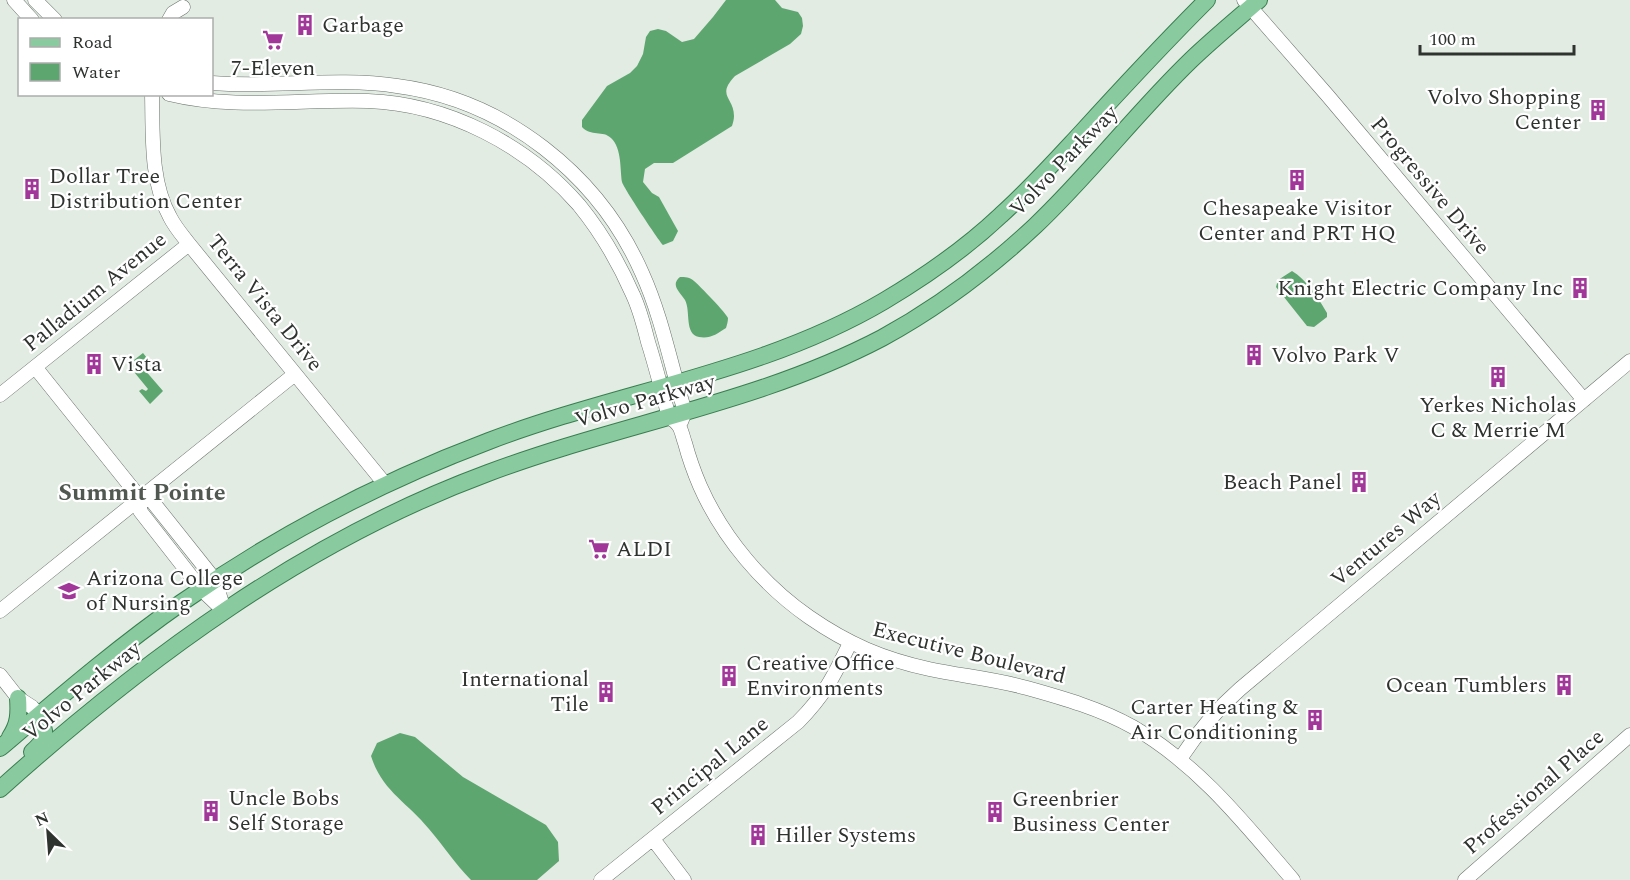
<svg xmlns="http://www.w3.org/2000/svg" width="1630" height="880" font-family="Spectral,serif">
	<style>
		.water { fill: #5ea670 }
		.lines { fill: none; stroke-linecap: round; stroke-linejoin: round }
		.minor-casing { stroke: #6a736c; stroke-width: 15 }
		.major-casing { stroke: #377e4f; stroke-width: 18 }
		.minor { stroke: #fff; stroke-width: 14 }
		.major { stroke: #8aca9f; stroke-width: 16 }
		.labels { text-anchor: middle; dominant-baseline: central; stroke-width: 4.5; stroke-linejoin: round; paint-order: stroke }
		.poi-label { font-size: 22px; fill: #2f3330; stroke: #fff; text-anchor: start }
		.street-label { font-size: 22px; fill: #2f3330; stroke: #fff }
		.neighbourhood-label { font-size: 24px; font-weight: bold; fill: #505851; stroke: #fff }
	</style>
	<rect width="100%" height="100%" fill="#e2ece3"/>
	<path class="water" d="M 726,0 L 775,0 L 782,8 L 798,12 L 802,18 L 803,26 L 801,34 L 790,44 L 735,76 C 716,96 734,97 734,116 C 734,119 733,123 732,126 L 673,163 L 654,163 L 645,169 L 643,182 L 652,193 L 659,197 L 678,231 L 673,241 L 663,245 C 659,241 623,187 622,182 C 620,170 622,148 611,138 C 603,130 591,137 582,127 L 582,120 L 607,86 L 630,73 L 637,66 L 643,54 L 646,37 L 650,31 L 658,29 L 666,31 L 682,42 L 694,39 L 713,17 Z
		M 1292,271 C 1306,279 1319,299 1327,313 L 1327,317 L 1314,327 L 1307,326 L 1276,287 L 1278,280 Z
		M 680,277 C 685,277 690,277 694,281 C 699,285 727,314 728,318 C 728,321 727,325 726,328 C 717,334 710,339 699,337 C 684,334 691,311 685,300 C 680,292 670,285 680,277 Z
		M 143,353 L 151,363 L 144,369 L 163,391 L 150,404 L 139,391 L 142,389 L 146,391 L 148,389 L 130,367 L 135,362 L 134,360 Z
		M 400,733 L 415,737 L 463,777 L 546,825 L 558,842 L 559,861 L 537,880 L 471,880 C 455,864 443,845 429,829 C 407,802 382,791 371,756 L 377,743 Z"/>
	<g class="lines">
		<defs>
			<path id="minor" d="M 14,0 L 32,20
				M 35,0 L 55,20
				M 1244,0 L 1328,96 L 1584,400
				M 169,20 L 173,13 L 183,7
				M 212,83 C 273,88 336,77 397,86 C 505,100 599,175 642,273 C 662,317 671,366 685,412 L 681,422
				M 152,94 C 153,134 150,182 170,217 C 175,227 182,235 189,244 L 385,484
				M 169,94 C 234,110 301,99 368,101 C 448,104 527,145 579,205 C 601,232 619,263 633,295 C 640,310 644,326 648,342 C 656,367 662,392 669,417 C 672,419 677,423 679,426 C 682,431 683,438 685,443 C 689,458 694,472 700,486 C 723,538 763,585 809,617 C 848,644 883,659 929,669 C 962,676 995,679 1027,688 C 1063,698 1101,709 1133,727 C 1199,765 1245,824 1293,880
				M 35,367 L 140,498 L 152,501 L 215,580 L 224,610
				M 0,395 L 189,244
				M 140,498 L 140,511 L 201,589 L 223,610
				M 0,611 L 295,374
				M 0,675 L 18,698 L 32,707 L 39,715
				M 1180,759 C 1197,733 1216,710 1240,689 L 1630,361
				M 653,839 L 684,880
				M 601,880 L 798,722 C 824,696 834,676 850,643
				M 1465,880 L 1630,735"/>
			<path id="major" d="M 10,737 C 19,724 19,713 18,698
				M 0,748 C 59,698 118,647 181,603 C 277,536 380,482 489,441 C 620,391 762,373 884,301 C 926,276 966,248 1001,215 C 1030,189 1056,160 1082,132 C 1123,87 1164,43 1207,0
				M 32,752 C 48,738 46,734 39,715
				M 0,789 C 145,659 304,541 488,473 C 618,424 758,403 882,338 C 937,308 989,269 1035,226 C 1090,174 1136,113 1191,60 C 1213,39 1236,20 1259,0"/>
		</defs>
		<use href="#minor" class="minor-casing"/>
		<use href="#major" class="major-casing"/>
		<use href="#minor" class="minor"/>
		<use href="#major" class="major"/>
	</g>
	<defs>
		<symbol id="building-bare" viewBox="-9 -9 18 18"><path d="M-4-6H4V6H1V3H-1V6H-4ZM-2.5-4.3h1.7v1.8h-1.7ZM.8-4.3h1.7v1.8H.8ZM-2.5-1h1.7V.8h-1.7ZM.8-1h1.7V.8H.8Z" fill="#a03799" stroke="#fff" stroke-width="2.5" paint-order="stroke"/></symbol>
		<symbol id="supermarket-bare" viewBox="-9 -9 18 18"><path d="M-6-5.5h2.5l.6 2H6L4.5 2H-2.5L-4.4-4H-6ZM-1.5 3.2a1.3 1.3 0 1 0 .1 0ZM3 3.2a1.3 1.3 0 1 0 .1 0Z" fill="#a03799" stroke="#fff" stroke-width="2.5" paint-order="stroke"/></symbol>
		<symbol id="university-bare" viewBox="-9 -9 18 18"><path d="M0-5L7-2L0 1L-7-2ZM-4 1L0 2.5L4 1V4Q0 6-4 4Z" fill="#a03799" stroke="#fff" stroke-width="2.5" paint-order="stroke"/></symbol>
	</defs>
	<g fill-rule="evenodd">
		<use href="#building-bare" x="290" y="10" width="30" height="30"/>
		<use href="#supermarket-bare" x="258" y="25" width="30" height="30"/>
		<use href="#building-bare" x="1583" y="95" width="30" height="30"/>
		<use href="#building-bare" x="1282" y="165" width="30" height="30"/>
		<use href="#building-bare" x="17" y="174" width="30" height="30"/>
		<use href="#building-bare" x="1565" y="273" width="30" height="30"/>
		<use href="#building-bare" x="1239" y="340" width="30" height="30"/>
		<use href="#building-bare" x="79" y="349" width="30" height="30"/>
		<use href="#building-bare" x="1483" y="362" width="30" height="30"/>
		<use href="#building-bare" x="1344" y="467" width="30" height="30"/>
		<use href="#supermarket-bare" x="584" y="534" width="30" height="30"/>
		<use href="#university-bare" x="54" y="576" width="30" height="30"/>
		<use href="#building-bare" x="714" y="661" width="30" height="30"/>
		<use href="#building-bare" x="1549" y="670" width="30" height="30"/>
		<use href="#building-bare" x="591" y="677" width="30" height="30"/>
		<use href="#building-bare" x="1300" y="705" width="30" height="30"/>
		<use href="#building-bare" x="196" y="796" width="30" height="30"/>
		<use href="#building-bare" x="980" y="797" width="30" height="30"/>
		<use href="#building-bare" x="743" y="820" width="30" height="30"/>
	</g>
	<g class="labels">
		<g class="poi-label">
			<text x="322" y="25">Garbage</text>
			<text x="273" y="68" text-anchor="middle">7-Eleven</text>
			<text x="1581" y="97" text-anchor="end">Volvo Shopping<tspan x="1581" dy="25">Center</tspan></text>
			<text x="49" y="176">Dollar Tree<tspan x="49" dy="25">Distribution Center</tspan></text>
			<text x="1297" y="208" text-anchor="middle">Chesapeake Visitor<tspan x="1297" dy="25">Center and PRT HQ</tspan></text>
			<text x="1563" y="288" text-anchor="end">Knight Electric Company Inc</text>
			<text x="1271" y="355">Volvo Park V</text>
			<text x="111" y="364">Vista</text>
			<text x="1498" y="405" text-anchor="middle">Yerkes Nicholas<tspan x="1498" dy="25">C &amp; Merrie M</tspan></text>
			<text x="1342" y="482" text-anchor="end">Beach Panel</text>
			<text x="616" y="549">ALDI</text>
			<text x="86" y="578">Arizona College<tspan x="86" dy="25">of Nursing</tspan></text>
			<text x="746" y="663">Creative Office<tspan x="746" dy="25">Environments</tspan></text>
			<text x="589" y="679" text-anchor="end">International<tspan x="589" dy="25">Tile</tspan></text>
			<text x="1547" y="685" text-anchor="end">Ocean Tumblers</text>
			<text x="1298" y="707" text-anchor="end">Carter Heating &amp;<tspan x="1298" dy="25">Air Conditioning</tspan></text>
			<text x="228" y="798">Uncle Bobs<tspan x="228" dy="25">Self Storage</tspan></text>
			<text x="1012" y="799">Greenbrier<tspan x="1012" dy="25">Business Center</tspan></text>
			<text x="775" y="835">Hiller Systems</text>
		</g>
		<g class="street-label">
			<text transform="translate(1064 161) rotate(-46)">Volvo Parkway</text>
			<text transform="translate(1430 186) rotate(50)">Progressive Drive</text>
			<text transform="translate(95 292) rotate(-39)">Palladium Avenue</text>
			<text transform="translate(265 303) rotate(51)">Terra Vista Drive</text>
			<text transform="translate(645 401) rotate(-16)">Volvo Parkway</text>
			<text transform="translate(1386 539) rotate(-40)">Ventures Way</text>
			<text transform="translate(969 653) rotate(14)">Executive Boulevard</text>
			<text transform="translate(82 691) rotate(-39)">Volvo Parkway</text>
			<text transform="translate(710 766) rotate(-39)">Principal Lane</text>
			<text transform="translate(1534 792) rotate(-41)">Professional Place</text>
		</g>
		<g class="neighbourhood-label">
			<text x="142" y="493">Summit Pointe</text>
		</g>
	</g>
	<rect x="18" y="18" width="195" height="78" fill="#ffffff" stroke="#acadac" stroke-width="1.5"/>
	<rect x="30" y="38" width="30" height="9" fill="#8aca9f" stroke="#acadac" stroke-width="1.5"/>
	<text x="72" y="48" font-size="18" fill="#2f3330">Road</text>
	<rect x="30" y="63" width="30" height="18" fill="#5ea670" stroke="#acadac" stroke-width="1.5"/>
	<text x="72" y="78" font-size="18" fill="#2f3330">Water</text>
	<g transform="translate(48 832) rotate(335)" stroke="#ffffff" stroke-width="4.5" paint-order="stroke">
	<path d="M0-4.5L10 22L0 15L-10 22Z" fill="#2f3330"/>
	<text y="-9" font-size="16" font-weight="bold" text-anchor="middle" fill="#2f3330">N</text>
	</g>
	<path d="M1420 45v9h154v-9" fill="none" stroke="#2f3330" stroke-width="3"/>
	<text x="1429" y="45" font-size="18" fill="#2f3330" stroke="#ffffff" stroke-width="4.5" paint-order="stroke">100 m</text>
</svg>
